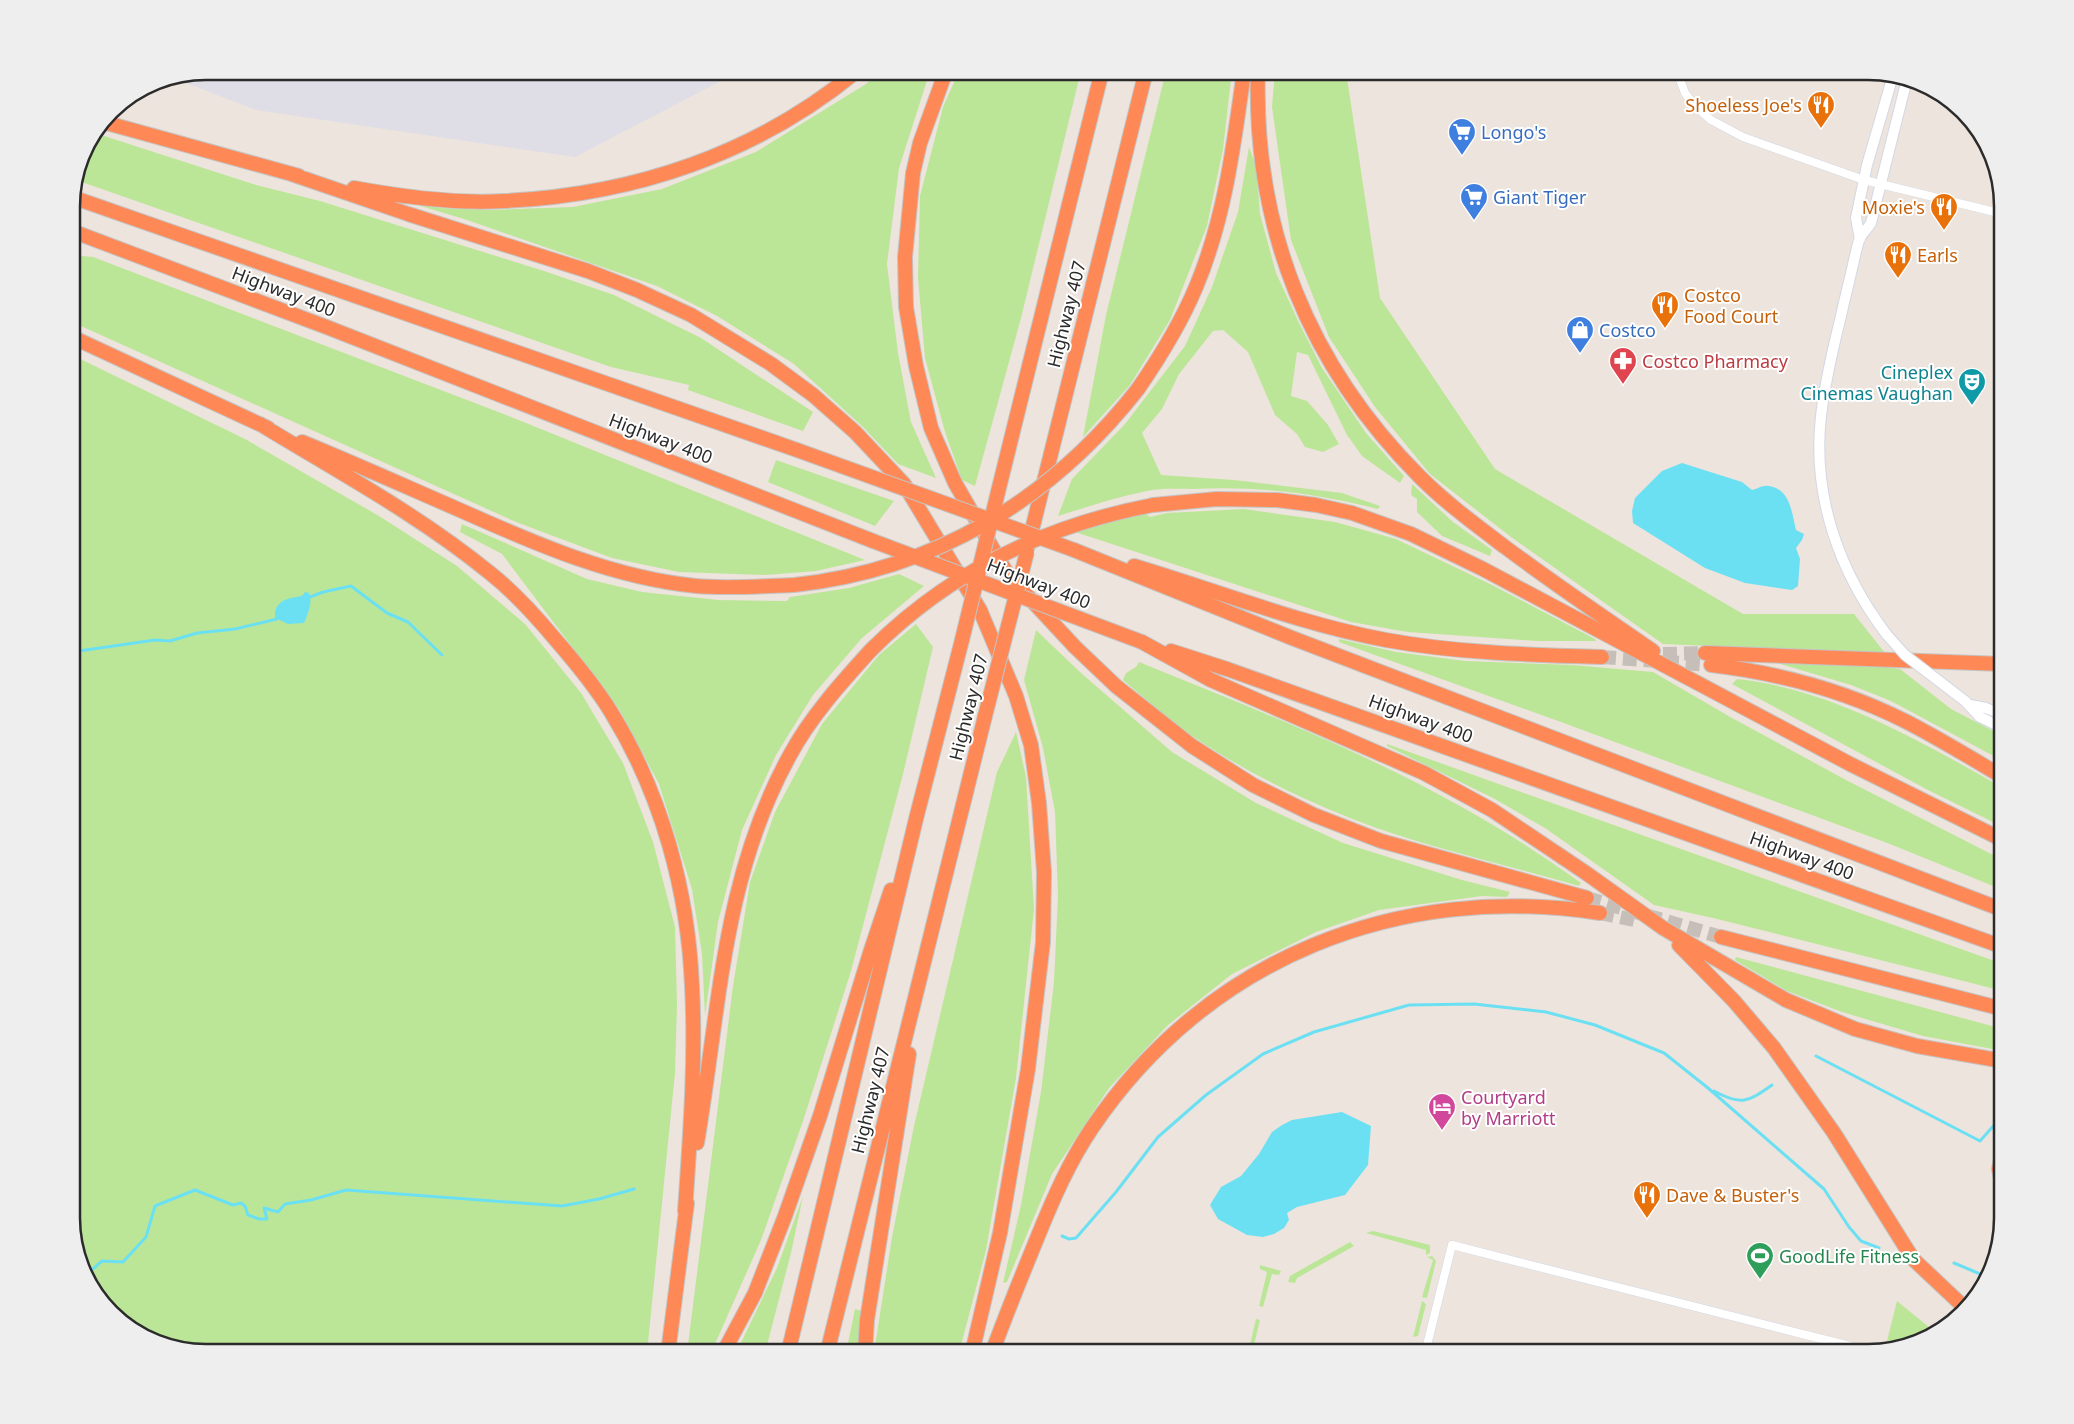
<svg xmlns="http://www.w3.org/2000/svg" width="2074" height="1424" font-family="'Noto Sans',sans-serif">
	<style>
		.industrial { fill: #dfdde6 }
		.green { fill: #bce697 }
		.water { fill: #6ce0f3 }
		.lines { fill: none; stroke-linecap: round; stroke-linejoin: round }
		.stream { stroke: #6ce0f3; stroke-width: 3 }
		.motorway-tunnel { stroke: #c6bfb9; stroke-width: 14; stroke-dasharray: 14 7; stroke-linecap: butt }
		.minor-casing { stroke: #d2d8e4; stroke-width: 9 }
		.tertiary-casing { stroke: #d2d8e4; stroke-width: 12 }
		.motorway-casing { stroke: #c4c4c4; stroke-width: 16 }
		.minor { stroke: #fff; stroke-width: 8 }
		.tertiary { stroke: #fff; stroke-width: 10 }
		.motorway { stroke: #ff8956; stroke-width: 14 }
		.tertiary-bridge-casing { stroke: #d2d8e4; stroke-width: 12; stroke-linecap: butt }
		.motorway-bridge-casing { stroke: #c4c4c4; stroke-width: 16; stroke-linecap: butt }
		.tertiary-bridge { stroke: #fff; stroke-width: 10 }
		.motorway-bridge { stroke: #ff8956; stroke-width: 14 }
		.labels { text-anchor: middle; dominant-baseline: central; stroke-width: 4; stroke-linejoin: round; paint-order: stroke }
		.food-label { font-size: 18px; fill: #c56008; stroke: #fff; text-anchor: start }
		.shop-label { font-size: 18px; fill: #366cbe; stroke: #fff; text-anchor: start }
		.street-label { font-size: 18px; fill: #2b2b2b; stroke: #fff }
		.health-label { font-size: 18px; fill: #be3a42; stroke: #fff; text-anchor: start }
		.culture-label { font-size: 18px; fill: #0d838f; stroke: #fff; text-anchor: end }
		.hotel-label { font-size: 18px; fill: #b23c85; stroke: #fff; text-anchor: start }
		.leisure-label { font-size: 18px; fill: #27864d; stroke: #fff; text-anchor: start }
		.rim { fill: none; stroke: #2b2b2b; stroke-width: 2.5 }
	</style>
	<rect width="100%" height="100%" fill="#ede4dd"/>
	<path class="industrial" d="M 206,71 L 740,71 L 575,157 L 256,110 L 173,78 Z"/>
	<path class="green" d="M 880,71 L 930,71 L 899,168 L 887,264 L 898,353 L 911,422 L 936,478 L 898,464 L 863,427 L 794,364 L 717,316 L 657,286 L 464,219 L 414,204 L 441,208 L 489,210 L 573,207 L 662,189 L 756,152 L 866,84 Z
		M 959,71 L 1081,71 L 1021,318 L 975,486 L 962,480 L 945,432 L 925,358 L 918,278 L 920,196 L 943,107 Z
		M 1166,71 L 1232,71 L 1223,149 L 1207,226 L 1170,320 L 1130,385 L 1083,437 L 1106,315 Z
		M 1275,71 L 1346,71 L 1380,298 L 1495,469 L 1743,614 L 1854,614 L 1885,653 L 1663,644 L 1511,537 L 1430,474 L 1375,407 L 1329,337 L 1291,240 L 1272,107 Z
		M 95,133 L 256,185 L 320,201 L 544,271 L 614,295 L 701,338 L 813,412 L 803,431 L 688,390 L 689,385 L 611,367 L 76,180 L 85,147 Z
		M 1249,147 L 1256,166 L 1260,214 L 1276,273 L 1299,323 L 1322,368 L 1366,433 L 1404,476 L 1400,483 L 1362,456 L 1347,435 L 1308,355 L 1297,352 L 1291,396 L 1307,401 L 1328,425 L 1339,444 L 1323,452 L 1305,447 L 1297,434 L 1275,415 L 1248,352 L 1223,330 L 1213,331 L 1179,374 L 1162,409 L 1142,433 L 1161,475 L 1234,480 L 1342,493 L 1380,506 L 1378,509 C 1314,493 1259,486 1193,489 C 1178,489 1161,488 1147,491 C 1116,497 1087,507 1058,516 L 1072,479 L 1125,424 L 1185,346 L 1212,287 L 1238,212 Z
		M 72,252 L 82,256 L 93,257 L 501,413 L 865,560 L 816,571 L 766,575 L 679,572 L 612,558 L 516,522 L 72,322 Z
		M 72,355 L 245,439 L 379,516 L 457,566 L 525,624 L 581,693 L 623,763 L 653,842 L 675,927 L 677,1005 L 675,1073 L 647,1353 L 206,1353 L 131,1330 L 89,1285 L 72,1226 Z
		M 776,460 L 894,501 L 875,526 L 768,482 Z
		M 1412,484 L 1453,522 L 1492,550 L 1490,556 L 1442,536 L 1417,512 L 1417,499 L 1411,495 Z
		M 1244,509 L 1335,522 L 1396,539 L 1490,584 L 1595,639 L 1596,641 L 1537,641 L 1408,632 L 1351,622 L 1072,531 L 1145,513 L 1150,517 L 1167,513 Z
		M 462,524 L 587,579 L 642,592 L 718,600 L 787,601 L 790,597 L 849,588 L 899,574 L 924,586 L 862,638 L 813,695 L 776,755 L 742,830 L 718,922 L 705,1016 L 702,954 L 692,889 L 659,784 L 619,709 L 502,554 L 460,532 Z
		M 916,624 L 933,647 L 903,774 L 851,971 L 803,1121 L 761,1240 L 711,1353 L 687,1353 L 733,986 L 750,882 L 775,812 L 822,724 L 879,655 Z
		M 1036,630 L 1081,673 L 1172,752 L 1256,803 L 1343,843 L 1462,880 L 1510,892 L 1507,897 L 1482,896 L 1379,910 L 1316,932 L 1232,974 L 1168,1025 L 1109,1088 L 1052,1174 L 1007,1282 L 1003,1283 L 1021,1205 L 1041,1092 L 1054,982 L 1058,896 L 1055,812 L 1043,748 L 1024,680 Z
		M 1339,639 L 1396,652 L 1465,661 L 1572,665 L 1653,672 L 1732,718 L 1846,780 L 2003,860 L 2003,890 L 1890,844 L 1561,722 L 1339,642 Z
		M 1139,662 C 1247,706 1358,749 1460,806 C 1502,829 1542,855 1581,883 L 1579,886 C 1505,864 1427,848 1355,820 C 1293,796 1222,760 1169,719 C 1154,706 1138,693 1123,680 L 1126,673 L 1136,667 Z
		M 1802,662 L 1879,666 L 1900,669 L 1951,709 L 2003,736 L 2003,761 L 1891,701 L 1851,685 L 1777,663 Z
		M 1737,679 C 1832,689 1922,742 2003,788 L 2003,827 L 1926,789 L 1732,684 Z
		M 1016,732 L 1026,777 L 1034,909 L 1016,1078 L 986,1250 L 959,1353 L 874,1353 L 892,1237 L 914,1126 L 997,772 Z
		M 1387,744 L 2003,964 L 2003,991 L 1713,918 L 1654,905 L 1545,828 L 1493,798 L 1387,746 Z
		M 1736,957 L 2003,1029 L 2003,1051 L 1923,1036 L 1842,1012 L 1787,991 L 1735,960 Z
		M 803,1196 L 791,1253 L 765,1353 L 736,1353 L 777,1268 Z
		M 1373,1231 L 1430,1245 L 1430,1253 L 1426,1255 L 1426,1250 L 1366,1233 Z
		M 1350,1242 L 1354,1246 L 1297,1278 L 1295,1283 L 1288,1282 L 1290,1276 Z
		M 1432,1256 L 1436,1261 L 1427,1298 L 1422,1297 L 1433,1260 L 1427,1257 Z
		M 1260,1265 L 1281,1271 L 1279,1275 L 1272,1274 L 1263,1307 L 1259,1306 L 1267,1272 L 1260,1269 Z
		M 1422,1301 L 1426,1304 L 1418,1336 L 1413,1337 Z
		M 1897,1301 L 1935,1332 L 1928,1339 L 1885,1349 Z
		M 855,1309 L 865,1312 L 858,1353 L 846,1353 Z
		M 1256,1319 L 1260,1320 L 1252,1353 L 1248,1353 Z"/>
	<path class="water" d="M 1682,463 L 1742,482 L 1752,490 C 1757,489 1763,485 1768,486 C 1790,488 1792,513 1796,530 L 1804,534 L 1802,540 L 1796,548 L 1800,559 L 1798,586 L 1792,590 L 1745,583 L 1705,568 L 1633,523 L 1632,511 L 1635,498 L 1662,471 Z
		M 305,592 L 309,593 C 313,603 308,613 304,623 L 288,624 L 275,618 C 274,600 288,598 302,596 Z
		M 1342,1112 L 1371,1126 L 1368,1165 L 1345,1195 L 1297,1207 L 1287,1213 L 1289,1220 L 1284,1228 L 1274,1234 L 1263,1237 L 1247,1235 L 1218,1219 L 1210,1205 L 1221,1187 L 1241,1176 L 1259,1154 L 1272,1132 L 1282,1125 L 1292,1120 Z"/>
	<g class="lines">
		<path class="stream" d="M 310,597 L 323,592 L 351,586 L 387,613 L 408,622 L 442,655
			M 1995,640 L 2003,639
			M 72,652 L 155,640 L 170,641 L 197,633 L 235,629 L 277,619
			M 1816,1056 L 1980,1141 L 2003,1115
			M 1714,1091 C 1741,1106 1748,1102 1772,1085
			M 1062,1236 L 1069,1239 L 1076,1238 L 1116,1192 L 1158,1137 L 1206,1095 L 1263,1054 L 1314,1032 L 1409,1005 L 1474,1004 L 1546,1012 L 1595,1025 L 1664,1053 L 1708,1088 L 1824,1189 L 1849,1227 L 1861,1241 L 1879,1248
			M 1954,1263 L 1985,1276
			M 86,1275 L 102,1261 L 123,1262 L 146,1237 L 155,1206 L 195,1190 L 233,1205 L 241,1203 L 245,1206 L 248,1215 L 259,1219 L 267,1219 L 264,1208 L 278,1212 L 285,1204 L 311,1200 L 346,1190 L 562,1206 L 599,1199 L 634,1189"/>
		<path class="motorway-tunnel" d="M 1663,654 L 1705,653
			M 1602,657 L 1711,665
			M 1587,898 L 1721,937
			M 1600,913 L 1634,920"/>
		<defs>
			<path id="minor" d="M 1677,71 L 1685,93 L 1694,105 L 1711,120 L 1743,137 L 1864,180 L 2003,214
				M 1425,1353 L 1452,1245 L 1814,1337 L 1850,1346 L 1859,1353"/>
			<path id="tertiary" d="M 1860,239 L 1856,218 L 1867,165 L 1892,79
				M 1887,635 C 1839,572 1812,496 1821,416 C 1825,382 1833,348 1841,316 C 1845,297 1850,279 1854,260 C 1856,253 1857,245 1860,238 C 1863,233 1868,228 1871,223 L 1906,83
				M 1965,701 L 1980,717 L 2003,728
				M 1970,705 L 1986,708 L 2003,715"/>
			<path id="motorway" d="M 946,71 L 920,143 L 913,173 L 905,257 L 906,307 L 916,366 L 931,428 L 955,483 L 1008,575 L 1075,647 L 1116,686 L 1192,746 L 1253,785 L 1314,815 L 1381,841 L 1587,898
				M 1258,71 C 1253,228 1309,366 1420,477 C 1446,503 1476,525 1505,547 C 1553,583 1603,617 1653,651
				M 103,122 L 299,176
				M 291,174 L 408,214 L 588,271 L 637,290 L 691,315 L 771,364 L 813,395 L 855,432 L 904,484 L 980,610 L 1016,696 L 1031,745 L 1039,803 L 1044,872 L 1043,942 L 1028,1069 L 1000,1233 L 972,1353
				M 354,188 C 403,197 454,204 504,201 C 634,195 756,154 857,71
				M 72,197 L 797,450
				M 72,231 L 329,328 L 873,541
				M 72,337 L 268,428
				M 1138,389 C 1160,357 1181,323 1196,287 C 1225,218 1234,144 1244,71
				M 260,424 C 337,471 419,515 490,573 C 514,592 535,615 555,639 C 575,662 595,686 611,712 C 662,795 688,891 692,986 C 696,1061 690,1137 685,1211
				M 302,442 C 356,464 409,488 462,511 C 536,544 614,578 696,586 C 728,589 761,586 794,585
				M 998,492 L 1102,71
				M 1153,505 L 1217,499 L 1277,500 L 1316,505 L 1352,513 L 1411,534 L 1483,569 L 1850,764 L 2003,840
				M 1028,546 L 1146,71
				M 1074,550 L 1292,638 L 2003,910
				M 1134,566 C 1218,591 1300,624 1386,640 C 1457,653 1530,655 1602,657
				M 1142,642 L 1211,680 L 1424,773 L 1492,810 L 1586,873 L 1663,928 L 1786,1000 L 1855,1029 L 1917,1046 L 2003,1061
				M 1171,651 L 1227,669 L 2003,947
				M 1705,653 L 2003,664
				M 1711,665 C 1779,673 1846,691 1907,722 C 1940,739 1971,758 2003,777
				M 1721,937 L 2003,1009
				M 1679,945 L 1734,1001 L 1774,1048 L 1834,1133 L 1913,1259 L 1964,1307
				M 697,1143 C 720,1008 722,878 790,755 C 811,716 842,682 871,650
				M 2003,1149 L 1999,1169 L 2003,1187
				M 668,1353 L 687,1203
				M 723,1353 L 755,1293 L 785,1216 L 820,1116 L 870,953 L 891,890
				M 788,1353 L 916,819 L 962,640
				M 827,1353 L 985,716
				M 865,1353 L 867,1320 L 909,1054
				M 992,1353 C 1006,1314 1022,1275 1038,1236 C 1053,1199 1069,1162 1092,1128 C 1207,958 1398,882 1600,913"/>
		</defs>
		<use href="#minor" class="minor-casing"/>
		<use href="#tertiary" class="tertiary-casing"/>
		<use href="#motorway" class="motorway-casing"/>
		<use href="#minor" class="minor"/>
		<use href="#tertiary" class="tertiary"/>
		<use href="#motorway" class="motorway"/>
		<defs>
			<path id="tertiary-bridge" d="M 1887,635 L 1905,655 L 1965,701"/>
			<path id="motorway-bridge" d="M 797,450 L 1074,550
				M 873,541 L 1142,642
				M 794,585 C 935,570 1051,500 1138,389
				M 962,640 L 998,492
				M 871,650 C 950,571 1044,526 1153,505
				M 985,716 L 1027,552"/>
		</defs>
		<use href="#tertiary-bridge" class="tertiary-bridge-casing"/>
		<use href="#motorway-bridge" class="motorway-bridge-casing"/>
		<use href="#tertiary-bridge" class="tertiary-bridge"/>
		<use href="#motorway-bridge" class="motorway-bridge"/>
	</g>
	<defs>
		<symbol id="restaurant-pin" viewBox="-11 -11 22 30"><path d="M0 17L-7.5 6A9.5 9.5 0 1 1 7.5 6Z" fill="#e8710a" stroke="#fff"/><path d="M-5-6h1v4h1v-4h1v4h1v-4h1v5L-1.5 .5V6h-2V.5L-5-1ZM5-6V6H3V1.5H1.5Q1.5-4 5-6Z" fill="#fff"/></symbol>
		<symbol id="supermarket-pin" viewBox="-11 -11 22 30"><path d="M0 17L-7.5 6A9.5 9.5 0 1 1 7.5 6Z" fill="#3f7fe0" stroke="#fff"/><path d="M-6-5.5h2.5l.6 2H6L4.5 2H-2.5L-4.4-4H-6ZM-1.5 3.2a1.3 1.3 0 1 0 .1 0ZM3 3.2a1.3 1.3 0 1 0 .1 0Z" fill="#fff"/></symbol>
		<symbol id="shop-pin" viewBox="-11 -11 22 30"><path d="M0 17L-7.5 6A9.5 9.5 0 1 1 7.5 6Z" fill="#3f7fe0" stroke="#fff"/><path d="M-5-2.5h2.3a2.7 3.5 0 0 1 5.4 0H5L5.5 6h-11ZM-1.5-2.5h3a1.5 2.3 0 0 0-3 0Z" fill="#fff"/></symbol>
		<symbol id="pharmacy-pin" viewBox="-11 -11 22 30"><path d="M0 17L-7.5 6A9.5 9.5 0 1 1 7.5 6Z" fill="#e0444e" stroke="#fff"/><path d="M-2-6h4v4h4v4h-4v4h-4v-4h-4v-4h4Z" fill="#fff"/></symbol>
		<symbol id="theatre-pin" viewBox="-11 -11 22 30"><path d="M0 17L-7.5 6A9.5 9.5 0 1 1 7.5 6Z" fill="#0f9aa8" stroke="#fff"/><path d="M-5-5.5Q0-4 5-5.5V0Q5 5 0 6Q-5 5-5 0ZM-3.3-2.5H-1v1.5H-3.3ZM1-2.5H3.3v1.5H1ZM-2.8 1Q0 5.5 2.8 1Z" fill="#fff"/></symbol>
		<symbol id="hotel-pin" viewBox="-11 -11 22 30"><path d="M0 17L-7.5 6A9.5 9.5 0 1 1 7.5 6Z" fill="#d1479c" stroke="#fff"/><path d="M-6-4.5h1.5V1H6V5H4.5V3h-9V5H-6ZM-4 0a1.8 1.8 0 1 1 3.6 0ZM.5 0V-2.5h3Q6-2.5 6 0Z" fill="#fff"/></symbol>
		<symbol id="stadium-pin" viewBox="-11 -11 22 30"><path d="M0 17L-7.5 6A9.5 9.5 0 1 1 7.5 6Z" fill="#2e9e5b" stroke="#fff"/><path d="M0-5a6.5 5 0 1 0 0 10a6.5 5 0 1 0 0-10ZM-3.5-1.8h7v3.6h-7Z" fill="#fff"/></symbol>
	</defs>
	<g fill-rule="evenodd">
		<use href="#restaurant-pin" x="1805" y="89" width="32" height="43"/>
		<use href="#supermarket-pin" x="1446" y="116" width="32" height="43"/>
		<use href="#supermarket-pin" x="1458" y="181" width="32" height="43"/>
		<use href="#restaurant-pin" x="1928" y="191" width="32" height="43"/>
		<use href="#restaurant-pin" x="1882" y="239" width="32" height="43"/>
		<use href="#restaurant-pin" x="1649" y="289" width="32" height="43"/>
		<use href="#shop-pin" x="1564" y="314" width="32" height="43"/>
		<use href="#pharmacy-pin" x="1607" y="345" width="32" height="43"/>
		<use href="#theatre-pin" x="1956" y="366" width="32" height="43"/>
		<use href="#hotel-pin" x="1426" y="1091" width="32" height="43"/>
		<use href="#restaurant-pin" x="1631" y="1179" width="32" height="43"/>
		<use href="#stadium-pin" x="1744" y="1240" width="32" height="43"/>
	</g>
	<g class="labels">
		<g class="food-label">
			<text x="1802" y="105" text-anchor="end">Shoeless Joe's</text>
			<text x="1925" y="207" text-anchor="end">Moxie's</text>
			<text x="1917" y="255">Earls</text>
			<text x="1684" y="295">Costco<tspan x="1684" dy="21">Food Court</tspan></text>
			<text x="1666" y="1195">Dave &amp; Buster's</text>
		</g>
		<g class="shop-label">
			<text x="1481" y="132">Longo's</text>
			<text x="1493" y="197">Giant Tiger</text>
			<text x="1599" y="330">Costco</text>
		</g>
		<g class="street-label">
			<text transform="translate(284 291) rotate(21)">Highway 400</text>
			<text transform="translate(1066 314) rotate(-76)">Highway 407</text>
			<text transform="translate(661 438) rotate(21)">Highway 400</text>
			<text transform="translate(1039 583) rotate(21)">Highway 400</text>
			<text transform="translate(968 707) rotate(-76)">Highway 407</text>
			<text transform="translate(1421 718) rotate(20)">Highway 400</text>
			<text transform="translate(1802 855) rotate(20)">Highway 400</text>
			<text transform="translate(870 1100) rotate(-76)">Highway 407</text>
		</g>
		<g class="health-label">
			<text x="1642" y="361">Costco Pharmacy</text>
		</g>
		<g class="culture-label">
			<text x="1953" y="372">Cineplex<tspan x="1953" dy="21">Cinemas Vaughan</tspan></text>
		</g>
		<g class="hotel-label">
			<text x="1461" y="1097">Courtyard<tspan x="1461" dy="21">by Marriott</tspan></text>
		</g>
		<g class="leisure-label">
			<text x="1779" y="1256">GoodLife Fitness</text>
		</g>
	</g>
	<path d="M0 0H2074V1424H0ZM206 80H1868A126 126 0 0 1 1994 206V1218A126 126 0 0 1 1868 1344H206A126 126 0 0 1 80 1218V206A126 126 0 0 1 206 80Z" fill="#eee" fill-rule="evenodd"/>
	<path class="rim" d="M206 80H1868A126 126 0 0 1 1994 206V1218A126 126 0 0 1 1868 1344H206A126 126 0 0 1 80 1218V206A126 126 0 0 1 206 80Z"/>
</svg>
